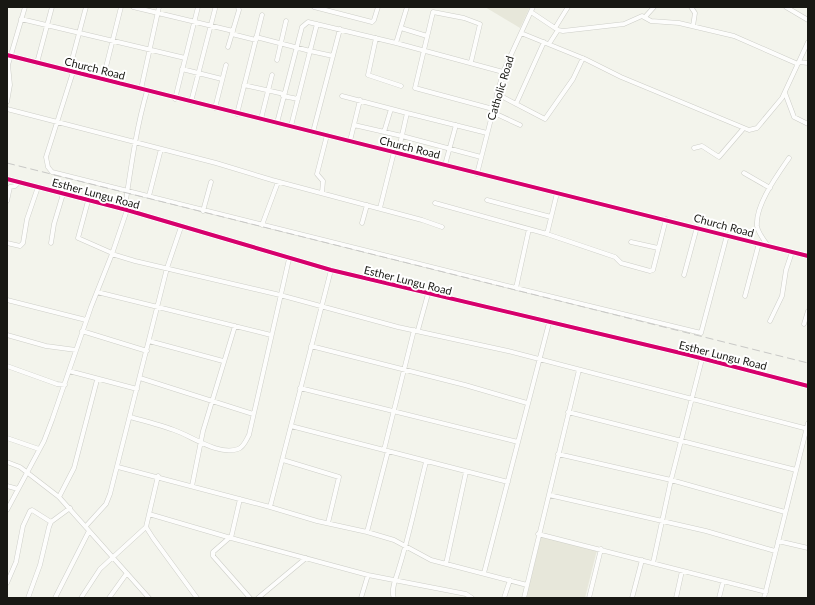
<svg xmlns="http://www.w3.org/2000/svg" width="815" height="605" font-family="Lato,sans-serif">
	<style>
		.built { fill: #e7e7da }
		.lines { fill: none; stroke-linecap: round; stroke-linejoin: round }
		.minor-casing { stroke: #cdcec8; stroke-width: 5 }
		.tertiary-casing { stroke: #cdcec8; stroke-width: 5.5 }
		.minor { stroke: #fdfdfc; stroke-width: 4 }
		.tertiary { stroke: #fdfdfc; stroke-width: 4.5 }
		.rail { stroke: #c8c8c6; stroke-width: 1; stroke-dasharray: 8 4; stroke-linecap: butt }
		.cycleway-casing { stroke: #fff; stroke-width: 6 }
		.cycleway { stroke: #d6006c; stroke-width: 4 }
		.labels { text-anchor: middle; dominant-baseline: central; stroke-width: 4; stroke-linejoin: round; paint-order: stroke }
		.street-label { font-size: 11px; fill: #181813; stroke: #fff }
	</style>
	<rect width="100%" height="100%" fill="#f3f4ec"/>
	<path class="built" d="M 485,7 L 530,7 L 520,28 Z
		M 541,537 L 597,550 L 585,598 L 526,598 Z"/>
	<g class="lines">
		<defs>
			<path id="minor" d="M 133,7 L 233,31
				M 314,7 L 372,22 L 374,20 L 378,7
				M 691,7 L 695,13 L 693,26
				M 786,7 L 808,20
				M 531,12 L 558,30 L 563,31 L 624,24 L 642,16 L 651,21 L 679,23 L 734,36 L 798,64
				M 645,17 L 654,7
				M 21,19 L 185,58
				M 317,24 L 310,51 L 333,56
				M 401,28 L 427,36
				M 555,28 L 568,7
				M 521,33 L 585,59 L 621,77 L 749,130 L 757,128 L 782,98 L 808,42
				M 232,34 L 256,40
				M 256,37 L 310,51 L 291,126
				M 376,38 L 368,75 L 401,86
				M 396,43 L 407,7
				M 549,44 L 558,30
				M 228,47 L 239,10 L 238,7
				M 277,60 L 286,21
				M 471,62 L 480,24 L 464,18 L 433,12 L 415,88 L 493,109
				M 799,62 L 808,63
				M 37,63 L 52,7
				M 182,69 L 222,79
				M 69,71 L 86,7
				M 73,72 L 46,157 L 48,167 L 52,172 L 516,288 L 529,229
				M 103,79 L 121,7
				M 244,85 L 284,94
				M 141,89 L 159,7
				M 785,93 L 794,117 L 808,124
				M 497,94 L 545,119 L 573,79 L 583,58
				M 283,96 L 298,99
				M 342,96 L 407,113
				M 175,99 L 198,7
				M 7,102 L 10,85 L 8,65 L 25,7
				M 191,102 L 215,9
				M 516,104 L 544,42
				M 215,108 L 226,65
				M 7,109 L 216,163 L 272,180 L 422,220 L 442,227
				M 492,112 L 520,125
				M 237,114 L 262,15
				M 261,119 L 272,75
				M 277,123 L 302,27 L 308,22 L 396,43 L 503,72
				M 354,125 L 402,136
				M 313,132 L 340,29
				M 384,132 L 391,109
				M 402,136 L 481,157
				M 350,141 L 360,100
				M 694,148 L 702,146 L 719,157 L 743,129
				M 398,153 L 407,113 L 487,133
				M 445,165 L 456,125
				M 744,173 L 770,188
				M 477,174 L 503,72 L 533,7
				M 322,193 L 323,181 L 317,174 L 327,135
				M 149,196 L 161,149
				M 487,200 L 551,217
				M 7,201 L 10,187 L 15,186 L 19,182
				M 88,201 L 78,238 L 112,253
				M 435,203 L 547,234 L 615,257 L 621,263 L 650,271 L 653,270 L 666,219
				M 380,208 L 394,152
				M 203,211 L 211,182
				M 362,223 L 367,205
				M 262,225 L 278,182
				M 547,234 L 557,193
				M 631,242 L 658,248
				M 7,243 L 20,246 L 23,243 L 27,219 L 38,187
				M 51,243 L 54,224 L 63,194
				M 768,246 C 764,240 758,233 757,226 C 755,205 778,174 789,158
				M 112,254 L 135,261 L 280,295 L 398,327 L 508,351 L 808,429
				M 684,275 L 697,227
				M 516,288 L 701,333 L 727,235
				M 97,292 L 271,335
				M 745,296 L 759,243
				M 7,300 L 86,320
				M 770,321 L 782,296 L 786,270 L 792,252
				M 804,324 L 808,311
				M 418,330 L 428,294
				M 82,331 L 147,351
				M 7,335 L 46,346 L 76,350
				M 149,341 L 223,361
				M 311,346 L 465,385 L 527,403
				M 7,366 L 57,384 L 65,385
				M 69,371 L 137,389
				M 140,378 L 253,414
				M 300,388 L 518,442
				M 568,412 L 796,470
				M 130,417 C 145,421 160,425 174,430 C 192,436 218,456 238,449 C 244,447 246,440 249,435 L 289,259
				M 291,426 L 508,482
				M 7,438 L 39,449
				M 384,450 L 414,330
				M 558,454 L 671,480 L 785,512
				M 283,460 L 339,477 L 328,523
				M 7,462 L 20,467 L 59,497 L 149,598
				M 118,467 L 270,507 L 317,521 L 367,532 L 394,540 L 431,560 L 527,585
				M 158,476 L 146,527 L 153,538 L 197,598
				M 7,486 L 18,489
				M 192,486 L 203,431 L 235,326
				M 549,495 L 706,531 L 775,551
				M 59,497 L 74,468 L 97,380
				M 240,499 L 231,538 L 368,575 L 466,594 L 472,598
				M 270,507 L 331,270
				M 7,510 L 44,441 L 52,420 L 91,307 L 112,254 L 127,210 L 125,207 C 131,167 136,129 147,91
				M 149,514 L 231,538
				M 86,526 L 106,504 L 110,494 L 167,268 L 181,227
				M 367,532 L 388,451
				M 538,534 L 766,592
				M 229,538 L 213,552 L 213,556 L 250,598
				M 778,541 L 808,548
				M 653,563 L 671,480 L 702,359
				M 446,564 L 466,472
				M 484,573 L 549,323
				M 7,583 L 16,562 L 23,526 L 30,511 L 32,510 L 51,522
				M 28,598 L 40,565 L 49,527 L 51,522 L 70,508
				M 55,598 L 89,531
				M 81,598 L 100,569 L 146,527
				M 109,598 L 127,573
				M 258,598 L 306,558
				M 361,598 L 368,575
				M 394,598 C 390,590 397,576 399,568 C 410,533 417,497 426,462
				M 504,598 L 510,580
				M 524,598 L 579,370
				M 589,598 L 601,549
				M 632,598 L 642,560
				M 676,598 L 682,571
				M 719,598 L 723,582
				M 764,598 L 808,423"/>
			<path id="tertiary" d="M 7,55 L 808,256
				M 7,179 L 127,210 L 331,270 L 689,355 L 808,386"/>
		</defs>
		<use href="#minor" class="minor-casing"/>
		<use href="#tertiary" class="tertiary-casing"/>
		<use href="#minor" class="minor"/>
		<use href="#tertiary" class="tertiary"/>
		<path class="rail" d="M 7,163 L 808,363"/>
		<defs>
			<path id="cycleway" d="M 7,55 L 808,256
				M 7,179 L 127,210 L 331,270 L 689,355 L 808,386"/>
		</defs>
		<use href="#cycleway" class="cycleway-casing"/>
		<use href="#cycleway" class="cycleway"/>
	</g>
	<g class="labels">
		<g class="street-label">
			<text transform="translate(95 68) rotate(14)">Church Road</text>
			<text transform="translate(500 88) rotate(-73)">Catholic Road</text>
			<text transform="translate(410 147) rotate(14)">Church Road</text>
			<text transform="translate(96 193) rotate(15)">Esther Lungu Road</text>
			<text transform="translate(724 225) rotate(15)">Church Road</text>
			<text transform="translate(408 280) rotate(14)">Esther Lungu Road</text>
			<text transform="translate(723 355) rotate(14)">Esther Lungu Road</text>
		</g>
	</g>
	<rect width="815" height="605" fill="none" stroke="#181813" stroke-width="16"/>
</svg>
